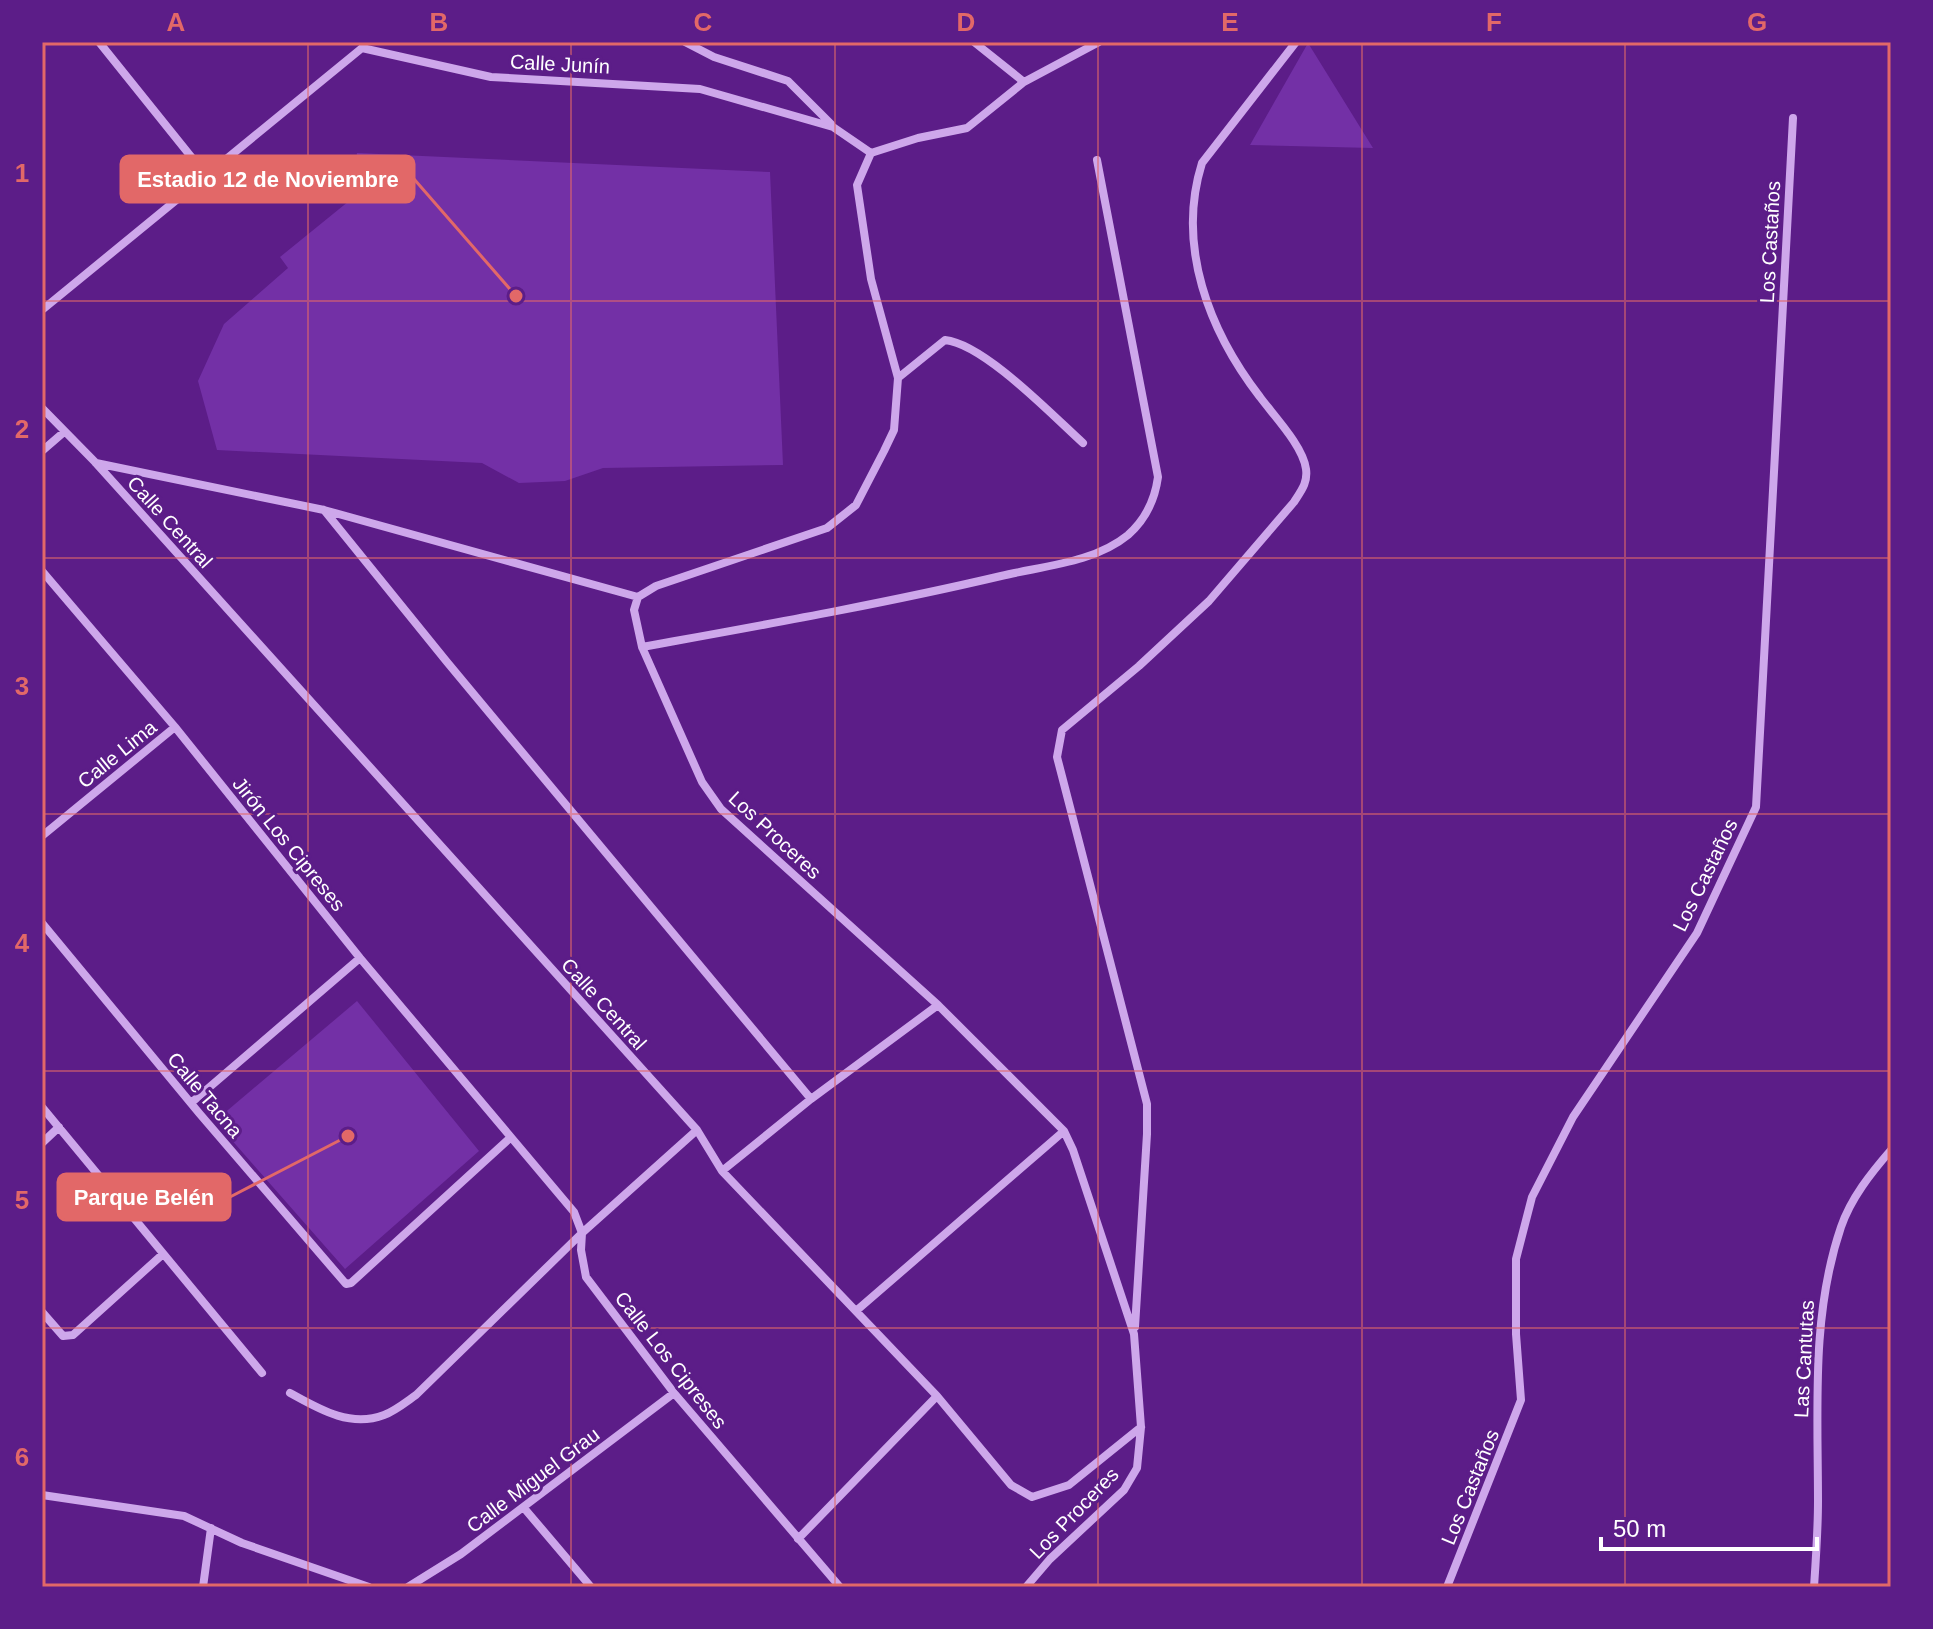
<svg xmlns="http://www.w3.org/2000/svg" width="1933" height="1629" font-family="Helvetica,sans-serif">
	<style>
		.green { fill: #7330a6 }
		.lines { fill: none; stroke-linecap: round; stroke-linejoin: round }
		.street { stroke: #cea7eb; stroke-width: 8 }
		.grid { fill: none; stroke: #e26868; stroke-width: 2; stroke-opacity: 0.55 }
		.labels { text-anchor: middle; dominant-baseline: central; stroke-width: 6; stroke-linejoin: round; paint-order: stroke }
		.street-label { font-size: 20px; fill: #fff; stroke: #5c1d88 }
		.leader { fill: none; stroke: #e26868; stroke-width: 3 }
		.callout-dot { fill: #e26868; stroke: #5c1d88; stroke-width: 3 }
		.callout { fill: #e26868; stroke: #e26868; stroke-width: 3 }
		.callout-label { font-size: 22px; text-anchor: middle; font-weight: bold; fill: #fff }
		.neatline { fill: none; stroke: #e26868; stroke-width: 3 }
		.grid-label { font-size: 26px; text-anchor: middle; font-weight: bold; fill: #e26868 }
	</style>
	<rect width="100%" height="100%" fill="#5c1d88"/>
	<path class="green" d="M 1308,43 L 1373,148 L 1250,145 Z
		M 357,153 L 770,172 L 783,465 L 603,468 L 565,481 L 519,483 L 482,463 L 217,450 L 198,381 L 224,324 L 288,268 L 280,257 L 349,201 Z
		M 357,1001 L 479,1151 L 345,1269 L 215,1121 Z"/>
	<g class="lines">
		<path class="street" d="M 99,42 L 205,174
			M 685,42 L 714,57 L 788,81 L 831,124
			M 974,42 L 1024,82
			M 362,48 L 491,77 L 700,89 L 833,127 L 871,153
			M 42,310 L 362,48
			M 898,378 L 945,340 C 984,344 1052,415 1083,443
			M 42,408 L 95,462 L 697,1130 L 722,1171 L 937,1396 L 1011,1485 L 1032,1497 L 1069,1485 L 1141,1427
			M 42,451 L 64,432
			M 96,463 L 324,510 L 638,597
			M 324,510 L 447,662 L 811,1099
			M 42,571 L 175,727 L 360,958 L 574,1212 L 582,1233 L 581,1250 L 586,1277 L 674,1393 L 840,1587
			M 642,647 C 763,625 882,604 1001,576 C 1042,566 1094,563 1128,535 C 1145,520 1155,499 1158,477 L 1097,160
			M 42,836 L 175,727
			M 42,923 L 199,1113 L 346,1284 L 351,1283 L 510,1138
			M 191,1103 L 360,958
			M 42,1107 L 262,1373
			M 42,1143 L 59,1127
			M 722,1171 L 811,1099 L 938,1005
			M 856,1311 L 1064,1131
			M 42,1312 L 63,1336 L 73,1335 L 163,1254
			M 1135,1327 L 1147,1134 L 1147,1104 L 1057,757 L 1062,730 L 1139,666 L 1209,601 L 1294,502 C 1301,491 1308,483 1306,469 C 1303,446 1274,416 1260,397 C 1209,331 1176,246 1202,163 L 1296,42
			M 290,1393 C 319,1409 350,1428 384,1415 C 395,1411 406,1402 416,1395 L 582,1233 L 697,1130
			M 42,1495 L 184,1516 L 242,1543 L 369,1587
			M 524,1508 L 591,1587
			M 798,1539 L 937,1396
			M 203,1587 L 211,1528
			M 408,1587 L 461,1554 L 674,1393
			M 1026,1587 L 1050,1559 L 1124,1490 L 1137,1468 L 1141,1427 L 1134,1334 L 1073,1150 L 1064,1131 L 938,1005 L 721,809 L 702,782 L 642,647 L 634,610 L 638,597 L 656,586 L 827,528 L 856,505 L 884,451 L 894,430 L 898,378 L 871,279 L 857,185 L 871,153 L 918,138 L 967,128 L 1024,82 L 1099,42
			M 1447,1587 L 1521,1400 L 1516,1334 L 1516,1259 L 1532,1197 L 1573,1117 L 1697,933 L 1756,807 L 1793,118
			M 1814,1587 C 1816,1558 1818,1530 1818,1501 C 1818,1409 1811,1315 1841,1227 C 1851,1198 1871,1173 1891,1150"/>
	</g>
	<path class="grid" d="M 308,42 L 308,1587M 571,42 L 571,1587M 835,42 L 835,1587M 1098,42 L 1098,1587M 1362,42 L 1362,1587M 1625,42 L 1625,1587M 42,301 L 1891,301M 42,558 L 1891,558M 42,814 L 1891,814M 42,1071 L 1891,1071M 42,1328 L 1891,1328"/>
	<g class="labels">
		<g class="street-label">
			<text transform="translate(560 64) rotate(3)">Calle Junín</text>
			<text transform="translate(1770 242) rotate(-87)">Los Castaños</text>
			<text transform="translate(170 522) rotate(48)">Calle Central</text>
			<text transform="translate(117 754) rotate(-39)">Calle Lima</text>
			<text transform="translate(775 835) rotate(43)">Los Proceres</text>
			<text transform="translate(289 844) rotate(51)">Jirón Los Cipreses</text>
			<text transform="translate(1705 875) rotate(-64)">Los Castaños</text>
			<text transform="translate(604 1004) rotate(48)">Calle Central</text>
			<text transform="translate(205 1095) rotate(50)">Calle Tacna</text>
			<text transform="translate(1804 1359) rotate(-87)">Las Cantutas</text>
			<text transform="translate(671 1360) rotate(52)">Calle Los Cipreses</text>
			<text transform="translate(533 1480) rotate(-37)">Calle Miguel Grau</text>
			<text transform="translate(1470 1487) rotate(-68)">Los Castaños</text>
			<text transform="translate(1074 1513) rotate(-46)">Los Proceres</text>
		</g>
	</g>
	<path class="leader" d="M516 296L414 179M348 1136L230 1197"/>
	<g class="callout-dot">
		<circle cx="516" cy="296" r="8"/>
		<circle cx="348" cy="1136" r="8"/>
	</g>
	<g class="callout">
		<rect x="121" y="156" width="293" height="46" rx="8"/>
		<rect x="58" y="1174" width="172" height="46" rx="8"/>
	</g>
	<g class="callout-label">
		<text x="268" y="187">Estadio 12 de Noviembre</text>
		<text x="144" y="1205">Parque Belén</text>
	</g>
	<rect width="1933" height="1629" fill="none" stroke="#5c1d88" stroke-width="88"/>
	<path d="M1601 1537v12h216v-12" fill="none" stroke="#ffffff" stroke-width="4"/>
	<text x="1613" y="1537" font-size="24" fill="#ffffff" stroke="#5c1d88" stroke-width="6" paint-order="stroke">50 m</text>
	<rect x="44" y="44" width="1845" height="1541" class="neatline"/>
	<g class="grid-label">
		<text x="176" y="31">A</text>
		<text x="439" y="31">B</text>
		<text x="703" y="31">C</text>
		<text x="966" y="31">D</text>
		<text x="1230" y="31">E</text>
		<text x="1494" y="31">F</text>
		<text x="1757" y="31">G</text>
		<text x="22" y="182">1</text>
		<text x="22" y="438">2</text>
		<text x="22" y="695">3</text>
		<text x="22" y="952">4</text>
		<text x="22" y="1209">5</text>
		<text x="22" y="1466">6</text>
	</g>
</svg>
